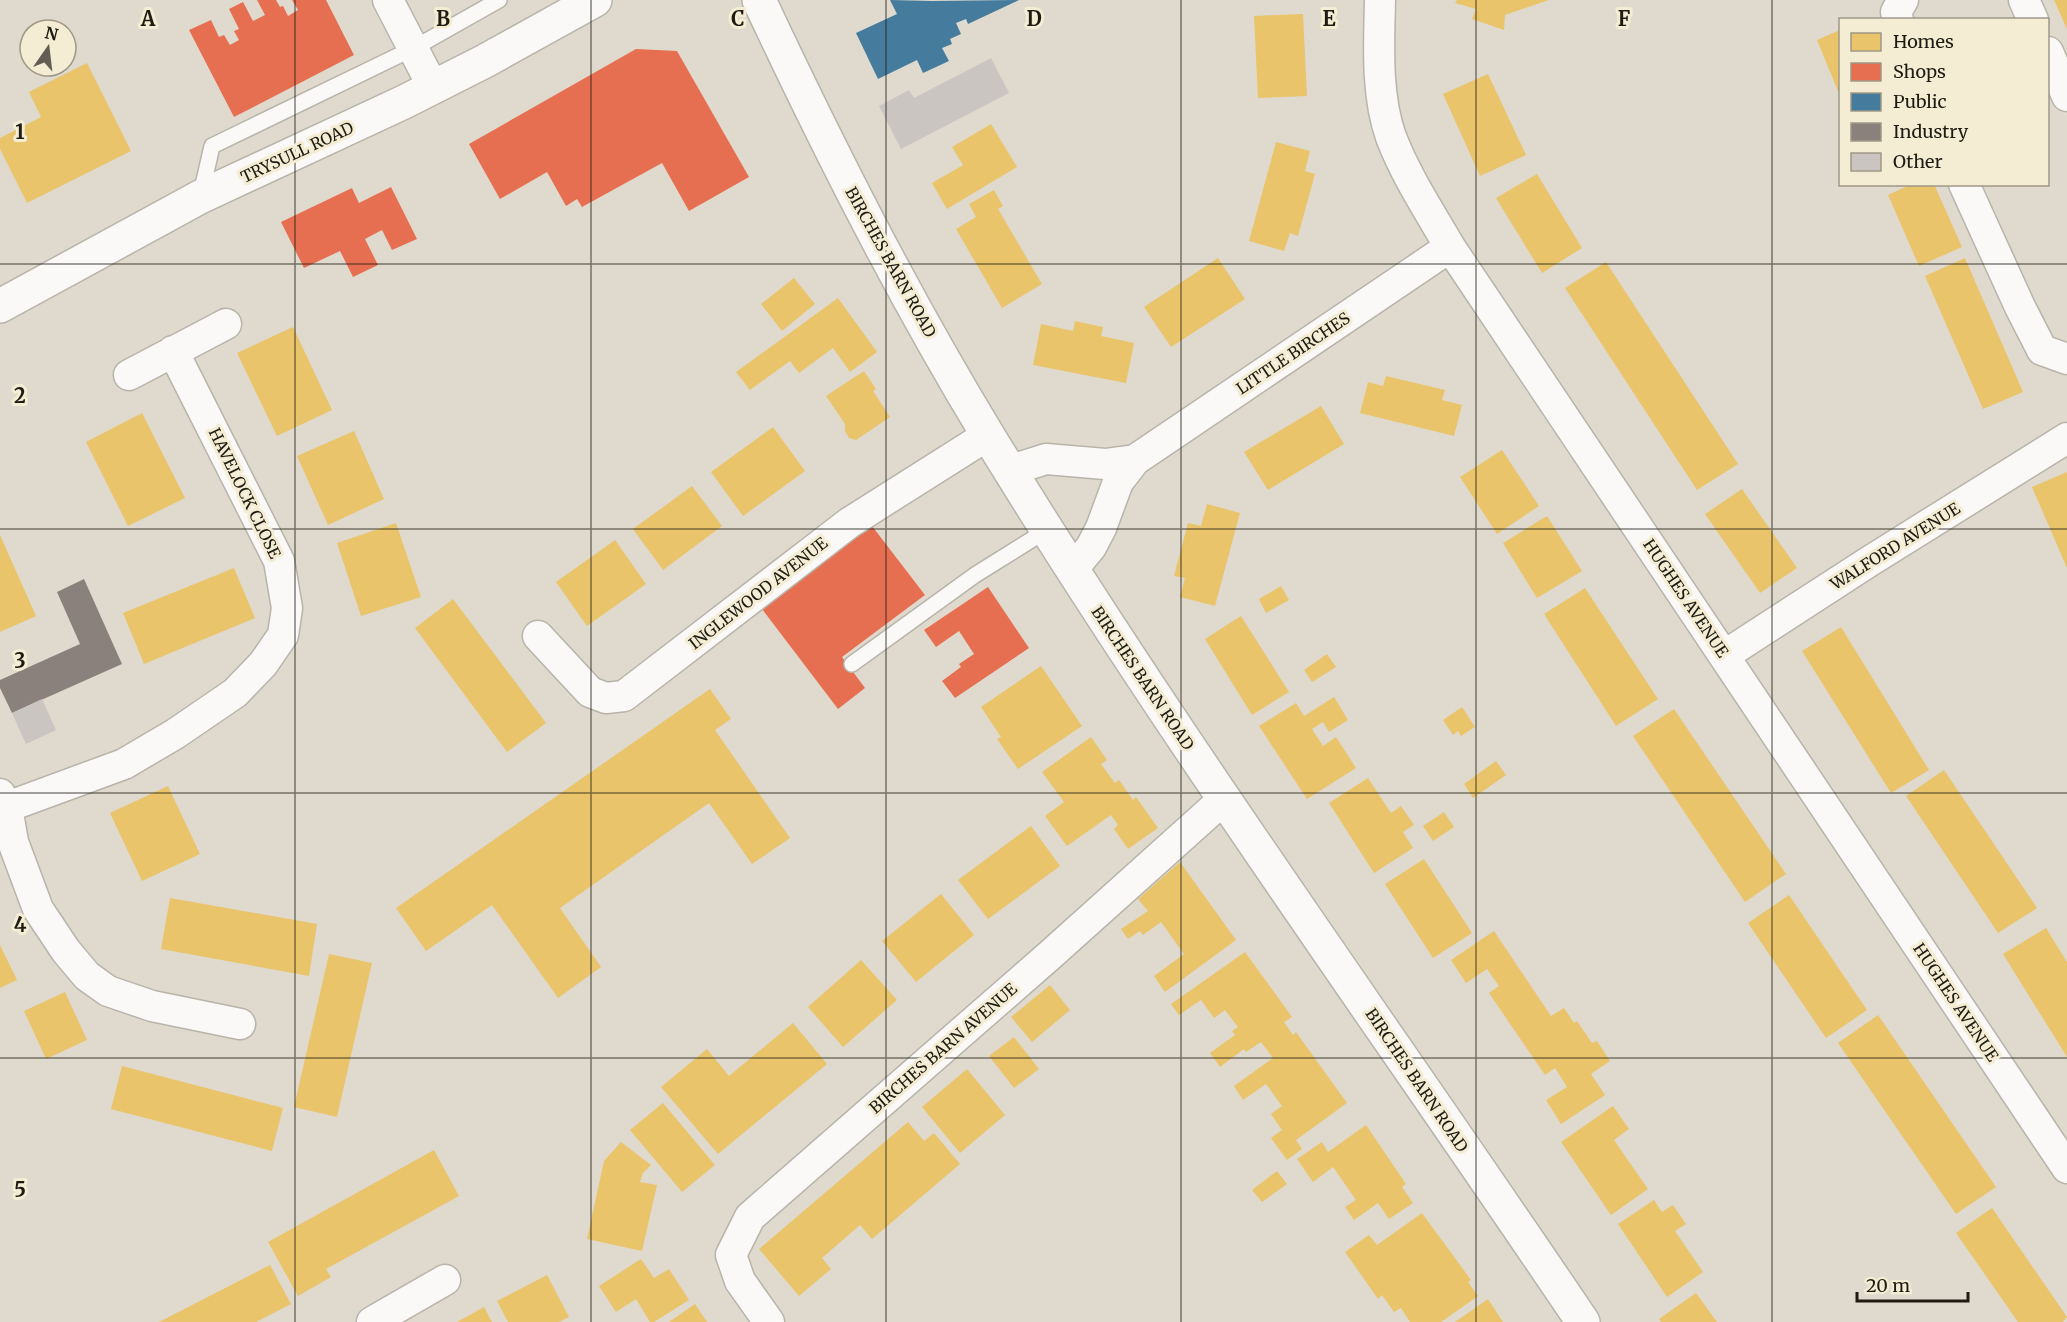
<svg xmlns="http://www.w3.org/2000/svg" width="2067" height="1322" font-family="Merriweather,serif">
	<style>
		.homes { fill: #e9c46a }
		.shops { fill: #e76f51 }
		.public { fill: #457b9d }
		.industry { fill: #8a817c }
		.building { fill: #cbc5c2 }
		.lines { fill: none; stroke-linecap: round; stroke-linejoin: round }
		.service-casing { stroke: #b8b4aa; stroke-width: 18 }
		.minor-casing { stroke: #b8b4aa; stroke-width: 33 }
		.tertiary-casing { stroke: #b8b4aa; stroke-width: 36 }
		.secondary-casing { stroke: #b8b4aa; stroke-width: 36 }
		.service { stroke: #faf9f8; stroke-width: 15 }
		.minor { stroke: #faf9f8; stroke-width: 30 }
		.tertiary { stroke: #faf9f8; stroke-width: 33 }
		.secondary { stroke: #faf9f8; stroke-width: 33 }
		.grid { fill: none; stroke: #1e1b13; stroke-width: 1.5; stroke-opacity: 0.55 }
		.labels { text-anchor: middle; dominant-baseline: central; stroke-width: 6; stroke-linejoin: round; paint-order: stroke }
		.street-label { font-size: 16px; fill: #1e1b13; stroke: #f4ecd3 }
		.grid-label { font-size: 20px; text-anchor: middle; font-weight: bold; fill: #1e1b13; stroke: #f4ecd3; stroke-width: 6; stroke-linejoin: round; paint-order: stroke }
	</style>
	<rect width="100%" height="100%" fill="#dfdacd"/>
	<path class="homes" d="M 1457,0 L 1549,0 L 1505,15 L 1504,30 L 1472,19 L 1476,9 L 1455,3 Z
		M 2054,0 L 2067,0 L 2067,29 Z
		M 1303,14 L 1307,96 L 1258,98 L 1254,16 Z
		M 1840,30 L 1840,96 L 1817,40 Z
		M 87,63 L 131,151 L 27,203 L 0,149 L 0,138 L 41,117 L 29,92 Z
		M 1488,74 L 1526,155 L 1480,176 L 1443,94 Z
		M 991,124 L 1017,167 L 947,209 L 932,183 L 963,165 L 952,147 Z
		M 1276,142 L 1310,151 L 1305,171 L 1315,174 L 1298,236 L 1290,233 L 1284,251 L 1249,241 Z
		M 1537,174 L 1582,248 L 1542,273 L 1496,198 Z
		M 1912,184 L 1934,184 L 1962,247 L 1919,266 L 1888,195 Z
		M 994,190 L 1003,206 L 998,209 L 1042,284 L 1002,308 L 956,229 L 976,217 L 969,204 Z
		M 1218,258 L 1245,299 L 1171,347 L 1144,307 Z
		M 1965,258 L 2023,392 L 1983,409 L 1925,276 Z
		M 1606,262 L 1738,464 L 1697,490 L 1565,288 Z
		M 794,278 L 815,304 L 782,331 L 761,304 Z
		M 838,298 L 877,352 L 850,372 L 833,348 L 799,373 L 790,361 L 750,390 L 736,372 Z
		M 1075,321 L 1103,327 L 1101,336 L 1134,343 L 1126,383 L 1033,365 L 1041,324 L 1073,331 Z
		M 293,327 L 332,410 L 277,436 L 237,353 Z
		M 864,371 L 876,389 L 873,391 L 890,417 L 856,440 L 849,438 L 845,431 L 845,424 L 826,396 Z
		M 1386,376 L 1445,390 L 1442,400 L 1462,405 L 1454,436 L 1360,413 L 1368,382 L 1383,386 Z
		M 1321,406 L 1344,444 L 1268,490 L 1244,452 Z
		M 142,413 L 185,498 L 128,526 L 86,442 Z
		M 773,427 L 805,471 L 743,516 L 711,472 Z
		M 354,431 L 384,499 L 328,525 L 297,456 Z
		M 1502,450 L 1539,506 L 1497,534 L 1460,477 Z
		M 2067,472 L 2067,568 L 2032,487 Z
		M 692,486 L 722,526 L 663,570 L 633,529 Z
		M 1742,489 L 1797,568 L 1760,593 L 1705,514 Z
		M 1207,504 L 1240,513 L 1215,606 L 1180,597 L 1185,578 L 1174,576 L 1188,523 L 1201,526 Z
		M 1547,516 L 1582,571 L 1537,598 L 1503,543 Z
		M 396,523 L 421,597 L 361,616 L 337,543 Z
		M 0,535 L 36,616 L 0,632 Z
		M 615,540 L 646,584 L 587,626 L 556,582 Z
		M 234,568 L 255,618 L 144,664 L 123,613 Z
		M 1281,586 L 1289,600 L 1266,613 L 1259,599 Z
		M 1585,588 L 1658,699 L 1616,726 L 1544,614 Z
		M 453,599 L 546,723 L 507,752 L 415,628 Z
		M 1241,616 L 1289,692 L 1252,715 L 1205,639 Z
		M 1841,627 L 1929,770 L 1891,793 L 1802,651 Z
		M 1327,654 L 1336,667 L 1312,682 L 1304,670 Z
		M 1041,666 L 1082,726 L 1018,769 L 997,739 L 1001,737 L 981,707 Z
		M 710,689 L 731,719 L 715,730 L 790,838 L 752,864 L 709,803 L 560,908 L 601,967 L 558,998 L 492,905 L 426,951 L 396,908 Z
		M 1334,697 L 1348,720 L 1329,732 L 1323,722 L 1312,729 L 1323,746 L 1336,737 L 1356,768 L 1307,799 L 1259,726 L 1296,703 L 1304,716 Z
		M 1462,707 L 1475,727 L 1461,736 L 1458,731 L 1453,735 L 1443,720 Z
		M 1674,709 L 1786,874 L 1745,902 L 1633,736 Z
		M 1091,737 L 1107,760 L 1101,764 L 1115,783 L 1119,780 L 1133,800 L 1136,797 L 1158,828 L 1128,849 L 1114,829 L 1118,825 L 1111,815 L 1067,846 L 1045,816 L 1064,802 L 1042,772 Z
		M 1496,761 L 1506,775 L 1473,798 L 1464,784 Z
		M 1944,770 L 2037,908 L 1998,933 L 1906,796 Z
		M 1368,778 L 1391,813 L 1401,806 L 1414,825 L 1403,832 L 1413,848 L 1374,873 L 1329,803 Z
		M 168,786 L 200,854 L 142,881 L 110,813 Z
		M 1444,812 L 1454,827 L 1433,841 L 1423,826 Z
		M 1031,826 L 1060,866 L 988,919 L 958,880 Z
		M 1424,859 L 1472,933 L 1433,958 L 1385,884 Z
		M 1180,862 L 1236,940 L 1165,992 L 1154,976 L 1184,954 L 1161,922 L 1143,935 L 1140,931 L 1128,939 L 1121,929 L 1148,911 L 1138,899 Z
		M 941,894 L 974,935 L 916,982 L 882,941 Z
		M 1789,895 L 1867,1010 L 1826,1038 L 1748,923 Z
		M 170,898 L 317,924 L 309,976 L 161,949 Z
		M 2046,928 L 2067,962 L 2067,1057 L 2003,954 Z
		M 1494,931 L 1551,1016 L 1564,1008 L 1574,1023 L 1577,1021 L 1592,1043 L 1597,1041 L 1610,1061 L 1591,1074 L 1605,1095 L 1561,1124 L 1546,1100 L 1567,1087 L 1555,1068 L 1545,1075 L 1489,993 L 1499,986 L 1487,969 L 1466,983 L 1451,960 Z
		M 0,945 L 17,980 L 0,988 Z
		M 1245,952 L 1292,1017 L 1284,1022 L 1293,1035 L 1296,1032 L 1347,1103 L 1296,1140 L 1302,1149 L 1287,1160 L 1271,1138 L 1282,1130 L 1271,1114 L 1282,1106 L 1266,1084 L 1243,1100 L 1234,1086 L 1273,1058 L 1261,1042 L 1246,1052 L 1244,1049 L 1220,1067 L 1210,1053 L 1235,1035 L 1232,1031 L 1238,1027 L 1225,1010 L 1214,1018 L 1201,1000 L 1179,1015 L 1171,1004 Z
		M 329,954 L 372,963 L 337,1117 L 294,1107 Z
		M 861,960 L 897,1000 L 843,1047 L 808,1007 Z
		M 1050,985 L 1070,1010 L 1032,1042 L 1011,1017 Z
		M 65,992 L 87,1040 L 46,1059 L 24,1011 Z
		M 1878,1015 L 1996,1187 L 1956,1214 L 1838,1043 Z
		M 793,1023 L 827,1064 L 718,1154 L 661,1087 L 707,1049 L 729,1076 Z
		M 1014,1037 L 1039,1069 L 1014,1088 L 989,1056 Z
		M 122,1066 L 283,1108 L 272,1151 L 111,1109 Z
		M 967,1069 L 1005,1115 L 960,1153 L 922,1107 Z
		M 663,1103 L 715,1165 L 682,1192 L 630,1130 Z
		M 1613,1106 L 1629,1129 L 1614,1140 L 1648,1189 L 1611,1215 L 1561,1142 Z
		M 908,1122 L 924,1141 L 934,1133 L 960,1164 L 872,1239 L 860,1225 L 822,1258 L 831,1269 L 799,1296 L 759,1249 Z
		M 1366,1125 L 1406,1184 L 1402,1187 L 1413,1203 L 1389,1219 L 1378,1203 L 1354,1220 L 1345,1207 L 1356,1200 L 1333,1167 L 1313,1182 L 1297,1159 L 1322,1142 L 1328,1152 Z
		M 621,1142 L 651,1165 L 643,1173 L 640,1182 L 657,1185 L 642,1251 L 587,1239 L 604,1161 Z
		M 434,1150 L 459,1196 L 326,1269 L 331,1277 L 298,1296 L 268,1242 Z
		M 1277,1171 L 1287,1184 L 1262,1202 L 1252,1190 Z
		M 1654,1200 L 1662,1212 L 1673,1205 L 1686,1224 L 1675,1231 L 1703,1272 L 1667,1297 L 1618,1224 Z
		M 1992,1208 L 2067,1317 L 2063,1322 L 2018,1322 L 1956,1233 Z
		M 1422,1213 L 1471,1280 L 1468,1282 L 1478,1296 L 1441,1322 L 1410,1322 L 1401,1308 L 1394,1312 L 1382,1295 L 1378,1299 L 1345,1252 L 1369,1235 L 1377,1245 Z
		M 641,1259 L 654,1278 L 669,1269 L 689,1300 L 654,1322 L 650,1322 L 636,1299 L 616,1312 L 599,1286 Z
		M 270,1265 L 291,1304 L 256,1322 L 159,1322 Z
		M 547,1275 L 569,1317 L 559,1322 L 508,1322 L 497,1301 Z
		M 1696,1293 L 1717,1322 L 1661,1322 L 1659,1319 Z
		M 1488,1299 L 1503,1322 L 1455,1322 Z
		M 695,1304 L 707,1322 L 669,1322 Z
		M 484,1307 L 492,1322 L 457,1322 Z"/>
	<path class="shops" d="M 257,0 L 276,0 L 280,7 L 283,6 L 288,16 L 298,10 L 292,0 L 326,0 L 354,55 L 234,117 L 189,30 L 211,20 L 219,37 L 224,35 L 230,45 L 239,40 L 234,31 L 239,29 L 229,9 L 243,2 L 253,21 L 265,15 Z
		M 636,49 L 677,51 L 749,177 L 689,211 L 662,163 L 582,207 L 577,199 L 566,206 L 547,172 L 500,199 L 469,144 Z
		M 391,187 L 417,239 L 392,250 L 382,230 L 365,239 L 378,265 L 353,277 L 340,251 L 304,268 L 281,222 L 352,188 L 359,203 Z
		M 872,526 L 925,595 L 842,657 L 865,688 L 838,709 L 762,609 Z
		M 988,587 L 1029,648 L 955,698 L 942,681 L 961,667 L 959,664 L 974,654 L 959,631 L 936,647 L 924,630 Z"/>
	<path class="public" d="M 890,0 L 932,1 L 1019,0 L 968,24 L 966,19 L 956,23 L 961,34 L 950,39 L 952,44 L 942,48 L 949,61 L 923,73 L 917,60 L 878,79 L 856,33 L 897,14 Z"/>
	<path class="industry" d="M 84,579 L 122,664 L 12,713 L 0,688 L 0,680 L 80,644 L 57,592 Z"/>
	<path class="building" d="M 991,58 L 1009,93 L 901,149 L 879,106 L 909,90 L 914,98 Z
		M 42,699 L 56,730 L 26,744 L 12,713 Z"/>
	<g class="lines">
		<defs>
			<path id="service" d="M 201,194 L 212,146 L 414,48 L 499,0
				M 852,664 L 975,575 L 1047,530"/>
			<path id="minor" d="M 388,0 L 433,87
				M 1380,0 C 1379,44 1376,95 1391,137 C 1406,176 1429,211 1450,247 L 2067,1168
				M 2024,0 L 2033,20
				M 1898,20 L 1896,12 L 1903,0
				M 2048,52 L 2067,96
				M 1964,184 L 2020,307 L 2042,350 L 2067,359
				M 129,375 L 226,324
				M 1011,470 L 1046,459 L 1105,464 L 1135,460
				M 1072,570 L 1091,547 L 1101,528 L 1118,482 L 1135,460 L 1450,247
				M 538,636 L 590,692 L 606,698 L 624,696 L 849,523 L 988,435
				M 1725,655 L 1870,561 L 2067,438
				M 0,794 L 7,807 L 13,842 L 38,909 L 66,951 L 87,976 L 108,991 L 152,1006 L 240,1024
				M 7,807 L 124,764 L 175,734 L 235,693 L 263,664 L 283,635 L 287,608 L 279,561 L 173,351
				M 372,1322 L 445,1280
				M 769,1322 L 740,1281 L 731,1255 L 750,1217 L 1049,956 L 1224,799"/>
			<path id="tertiary" d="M 0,306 L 200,197 L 404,102 L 485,61 L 595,0"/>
			<path id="secondary" d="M 759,0 C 829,149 903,296 989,437 C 1175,740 1384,1027 1583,1322"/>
		</defs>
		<use href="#service" class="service-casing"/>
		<use href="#minor" class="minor-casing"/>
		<use href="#tertiary" class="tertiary-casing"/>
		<use href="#secondary" class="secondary-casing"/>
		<use href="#service" class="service"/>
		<use href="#minor" class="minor"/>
		<use href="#tertiary" class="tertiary"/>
		<use href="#secondary" class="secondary"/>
	</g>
	<path class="grid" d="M 295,0 L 295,1322M 591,0 L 591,1322M 886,0 L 886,1322M 1181,0 L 1181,1322M 1476,0 L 1476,1322M 1772,0 L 1772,1322M 0,264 L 2067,264M 0,529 L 2067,529M 0,793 L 2067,793M 0,1058 L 2067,1058"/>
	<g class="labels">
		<g class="street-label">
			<text transform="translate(297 152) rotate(-25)">TRYSULL ROAD</text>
			<text transform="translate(891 262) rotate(61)">BIRCHES BARN ROAD</text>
			<text transform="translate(1293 353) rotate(-34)">LITTLE BIRCHES</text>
			<text transform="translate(245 493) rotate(64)">HAVELOCK CLOSE</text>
			<text transform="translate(1895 546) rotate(-32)">WALFORD AVENUE</text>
			<text transform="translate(758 593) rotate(-38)">INGLEWOOD AVENUE</text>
			<text transform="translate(1686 598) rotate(56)">HUGHES AVENUE</text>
			<text transform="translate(1143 678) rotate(56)">BIRCHES BARN ROAD</text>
			<text transform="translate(1956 1002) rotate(56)">HUGHES AVENUE</text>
			<text transform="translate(943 1048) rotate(-41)">BIRCHES BARN AVENUE</text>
			<text transform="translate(1417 1080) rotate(56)">BIRCHES BARN ROAD</text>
		</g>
	</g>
	<g class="grid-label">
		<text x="148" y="26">A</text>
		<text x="443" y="26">B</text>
		<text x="738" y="26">C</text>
		<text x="1034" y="26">D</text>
		<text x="1329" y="26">E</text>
		<text x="1624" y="26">F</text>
		<text x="20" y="139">1</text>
		<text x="20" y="403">2</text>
		<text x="20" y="668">3</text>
		<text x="20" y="932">4</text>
		<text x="20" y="1197">5</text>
	</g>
	<rect x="1839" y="18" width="210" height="168" fill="#f4ecd3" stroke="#9e9886" stroke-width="1.5"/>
	<rect x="1851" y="33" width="30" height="18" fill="#e9c46a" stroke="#9e9886" stroke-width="1.5"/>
	<text x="1893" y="48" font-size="18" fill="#1e1b13">Homes</text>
	<rect x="1851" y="63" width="30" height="18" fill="#e76f51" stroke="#9e9886" stroke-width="1.5"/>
	<text x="1893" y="78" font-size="18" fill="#1e1b13">Shops</text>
	<rect x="1851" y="93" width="30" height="18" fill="#457b9d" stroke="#9e9886" stroke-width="1.5"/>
	<text x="1893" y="108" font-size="18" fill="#1e1b13">Public</text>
	<rect x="1851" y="123" width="30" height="18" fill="#8a817c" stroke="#9e9886" stroke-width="1.5"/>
	<text x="1893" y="138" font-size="18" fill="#1e1b13">Industry</text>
	<rect x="1851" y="153" width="30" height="18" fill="#cbc5c2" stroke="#9e9886" stroke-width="1.5"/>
	<text x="1893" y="168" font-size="18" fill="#1e1b13">Other</text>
	<g transform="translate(48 48) rotate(14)"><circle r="28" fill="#f4ecd3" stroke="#9e9886" stroke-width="1.5"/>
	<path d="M0-4.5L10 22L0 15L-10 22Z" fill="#625e54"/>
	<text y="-9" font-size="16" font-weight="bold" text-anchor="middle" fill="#1e1b13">N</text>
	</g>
	<path d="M1857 1292v9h111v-9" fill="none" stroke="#1e1b13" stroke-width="3"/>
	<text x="1866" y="1292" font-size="18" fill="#1e1b13" stroke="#f4ecd3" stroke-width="4.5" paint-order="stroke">20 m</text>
</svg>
